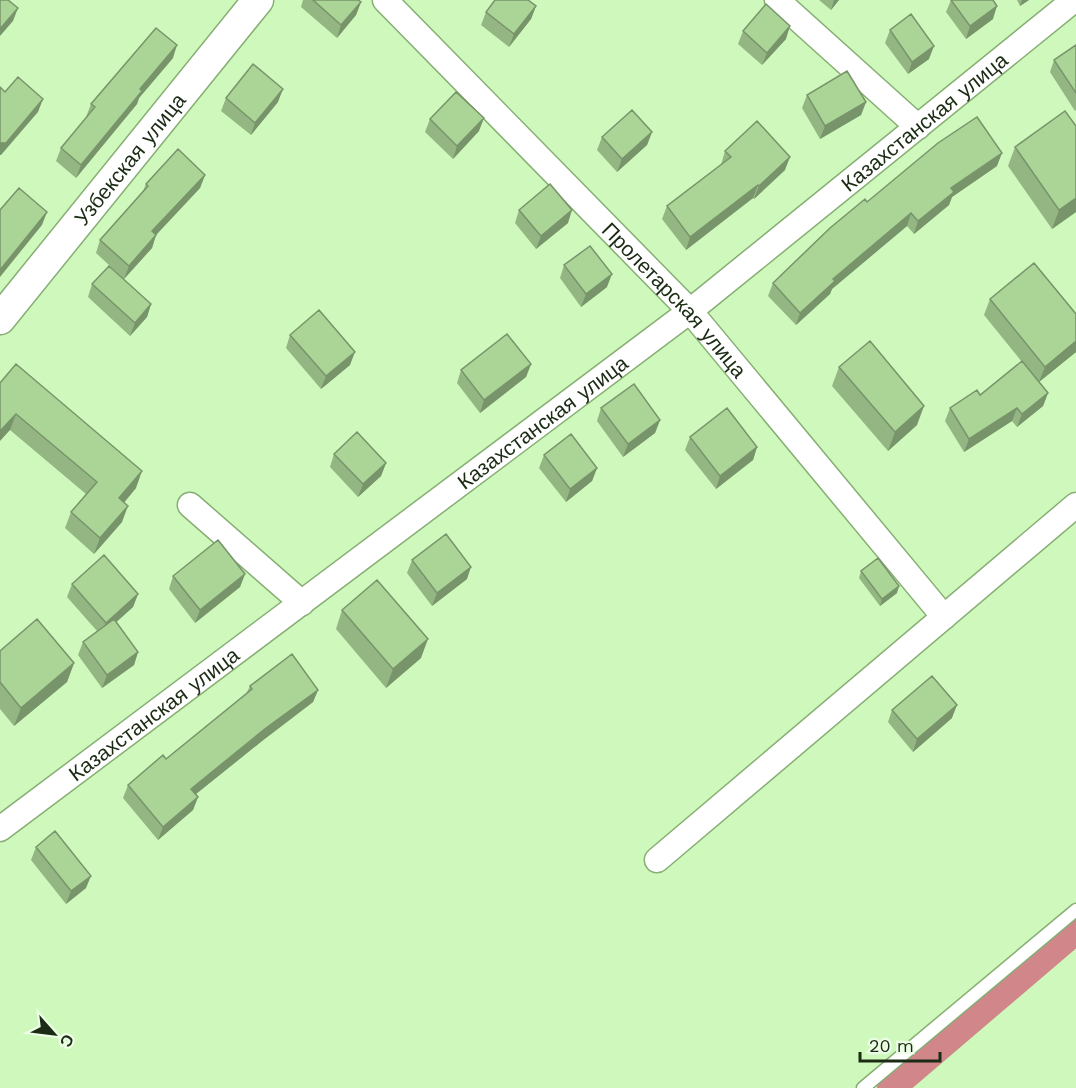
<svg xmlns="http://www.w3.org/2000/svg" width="1076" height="1088" font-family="'Work Sans',sans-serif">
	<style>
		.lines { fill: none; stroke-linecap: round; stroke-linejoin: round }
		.canal { stroke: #d1868a; stroke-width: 28 }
		.service-casing { stroke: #87ae74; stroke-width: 15 }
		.minor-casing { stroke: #87ae74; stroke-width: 27 }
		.tertiary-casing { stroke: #87ae74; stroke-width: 33 }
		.service { stroke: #fff; stroke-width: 12 }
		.minor { stroke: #fff; stroke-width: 24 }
		.tertiary { stroke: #fff; stroke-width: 30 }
		.wall { fill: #93b682 }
		.shaded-wall { fill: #78946a }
		.building { fill: #abd497; stroke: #78946a; stroke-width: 1.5 }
		.labels { text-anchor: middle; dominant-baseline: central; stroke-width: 5; stroke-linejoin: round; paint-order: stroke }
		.street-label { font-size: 21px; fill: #1b2b14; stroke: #edfee6 }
	</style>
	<rect width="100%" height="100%" fill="#cff9bc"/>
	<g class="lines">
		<path class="canal" d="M 891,1088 L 1076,930"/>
		<defs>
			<path id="service" d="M 863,1088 L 1076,910"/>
			<g id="minor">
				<path id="s1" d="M 385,0 L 690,311 L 944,617"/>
				<path d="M 777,0 L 918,127"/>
				<path d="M 190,505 L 302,603"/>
				<path id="s2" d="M 0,829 L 690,311 L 1074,0"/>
				<path d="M 657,860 L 1076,505"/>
			</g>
			<g id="tertiary">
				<path id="s3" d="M 0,319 L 258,0"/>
			</g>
		</defs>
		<use href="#service" class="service-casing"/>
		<use href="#minor" class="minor-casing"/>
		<use href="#tertiary" class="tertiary-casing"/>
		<use href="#service" class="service"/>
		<use href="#minor" class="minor"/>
		<use href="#tertiary" class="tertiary"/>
	</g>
	<path class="wall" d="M 303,0 L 358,0 L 361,2 L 356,15 L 337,38 L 301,7 Z
		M 819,0 L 839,0 L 831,10 Z
		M 951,0 L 993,0 L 993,19 L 966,39 L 946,12 Z
		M 1017,0 L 1029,0 L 1020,6 Z
		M 536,6 L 531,19 L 509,47 L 481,25 L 486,12 Z
		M 890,30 L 929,59 L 908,74 L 885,43 Z
		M 743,31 L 786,39 L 762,65 L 738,44 Z
		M 1076,45 L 1076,110 L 1075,111 L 1050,72 L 1054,60 Z
		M 173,58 L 139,98 L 137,104 L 76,178 L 56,161 L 61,148 L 87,117 L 86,117 L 91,104 Z
		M 807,95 L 866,102 L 861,115 L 820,139 L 802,108 Z
		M 226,98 L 278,102 L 251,135 L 221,111 Z
		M 430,119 L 479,131 L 453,159 L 425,132 Z
		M 652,132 L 647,145 L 617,172 L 597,150 L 602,137 Z
		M 1015,147 L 1076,212 L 1052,229 L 1008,166 Z
		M 725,151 L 785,170 L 754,199 L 753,198 L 686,250 L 662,219 L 667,206 L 721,165 Z
		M 997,166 L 952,197 L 949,205 L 914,234 L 907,226 L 832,289 L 830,294 L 796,325 L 768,296 L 773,283 L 867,202 Z
		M 205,175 L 200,188 L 156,235 L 152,248 L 124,279 L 96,253 L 100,240 L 143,191 L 146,184 Z
		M 519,210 L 568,223 L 536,249 L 515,223 Z
		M 564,265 L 607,287 L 581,307 L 560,278 Z
		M 92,284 L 151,304 L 147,317 L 130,336 L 88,297 Z
		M 990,299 L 1076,352 L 1039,382 L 1048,393 L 1043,406 L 1017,427 L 1012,421 L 964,452 L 945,421 L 950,408 L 980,395 L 1022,362 L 984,315 Z
		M 290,335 L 350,365 L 321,389 L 286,348 Z
		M 531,364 L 526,377 L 480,413 L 457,383 L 461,370 Z
		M 839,367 L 917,425 L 888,451 L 832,386 Z
		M 0,383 L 136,488 L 124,502 L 122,522 L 94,554 L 65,528 L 71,512 L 86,494 L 10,430 Z
		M 601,408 L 660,420 L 655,433 L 623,457 L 597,421 Z
		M 690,437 L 757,447 L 753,460 L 716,489 L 685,450 Z
		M 334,454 L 386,463 L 381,476 L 358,497 L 330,467 Z
		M 544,455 L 597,468 L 592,481 L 566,502 L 539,468 Z
		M 412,560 L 467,579 L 432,606 L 407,573 Z
		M 861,571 L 897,593 L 880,606 L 859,578 Z
		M 245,574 L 240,587 L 195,623 L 169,589 L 173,576 Z
		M 72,584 L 138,594 L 133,607 L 116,622 L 138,652 L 134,665 L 102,688 L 78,655 L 83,642 L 97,631 L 67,597 Z
		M 342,610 L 421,658 L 386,688 L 336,629 Z
		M 0,651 L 74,663 L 67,682 L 14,726 L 0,709 Z
		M 250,686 L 318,690 L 313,702 L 262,741 L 196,794 L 198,797 L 193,810 L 158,840 L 123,798 L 128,785 L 166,759 L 246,694 Z
		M 892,710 L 952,718 L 913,752 L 888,722 Z
		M 36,847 L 86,888 L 66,904 L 31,860 Z"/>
	<path class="shaded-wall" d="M 834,0 L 839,0 L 831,10 Z
		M 1022,0 L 1029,0 L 1020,6 Z
		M 361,2 L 356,15 L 337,38 L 341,25 Z
		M 536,6 L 531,19 L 509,47 L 514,34 Z
		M 997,6 L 993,19 L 966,39 L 970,26 Z
		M 18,8 L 13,21 L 0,36 L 0,29 Z
		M 790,26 L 786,39 L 762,65 L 767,53 Z
		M 177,45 L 173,58 L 139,98 L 137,104 L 76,178 L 81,165 L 140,89 Z
		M 934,46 L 929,59 L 908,74 L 912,62 Z
		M 283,89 L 278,102 L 251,135 L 255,123 Z
		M 43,99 L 38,112 L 1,155 L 0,155 L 0,143 Z
		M 866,102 L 861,115 L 820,139 L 825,126 Z
		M 484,118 L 479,131 L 453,159 L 457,146 Z
		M 652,132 L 647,145 L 617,172 L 622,159 Z
		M 1002,153 L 997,166 L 952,197 L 949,205 L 914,234 L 918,221 L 951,188 Z
		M 790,157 L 785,170 L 754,199 L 759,186 Z
		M 205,175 L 200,188 L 156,235 L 152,248 L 124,279 L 129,266 L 152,231 Z
		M 758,185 L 753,198 L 686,250 L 690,237 Z
		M 1076,198 L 1076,212 L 1052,229 L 1059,210 Z
		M 572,210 L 568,223 L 536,249 L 541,236 Z
		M 47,212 L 42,225 L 0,277 L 0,270 Z
		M 911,213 L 907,226 L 832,289 L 830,294 L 796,325 L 800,313 L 833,279 Z
		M 612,274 L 607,287 L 581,307 L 586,294 Z
		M 151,304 L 147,317 L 130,336 L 135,323 Z
		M 1076,341 L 1076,352 L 1039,382 L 1045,367 Z
		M 355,352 L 350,365 L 321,389 L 326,376 Z
		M 531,364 L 526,377 L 480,413 L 484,400 Z
		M 1048,393 L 1043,406 L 1017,427 L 1022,414 Z
		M 924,406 L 917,425 L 888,451 L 895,432 Z
		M 1017,408 L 1012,421 L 964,452 L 969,439 Z
		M 16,414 L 10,430 L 0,441 L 0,431 Z
		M 660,420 L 655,433 L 623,457 L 628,444 Z
		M 757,447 L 753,460 L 716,489 L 720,476 Z
		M 386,463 L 381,476 L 358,497 L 363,484 Z
		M 597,468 L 592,481 L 566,502 L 570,489 Z
		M 142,471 L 136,488 L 114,515 L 119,498 Z
		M 128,506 L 122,522 L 94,554 L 100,538 Z
		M 471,567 L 467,579 L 432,606 L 437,593 Z
		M 245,574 L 240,587 L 195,623 L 200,610 Z
		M 899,586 L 897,593 L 880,606 L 882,599 Z
		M 138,594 L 133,607 L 101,636 L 106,623 Z
		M 428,639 L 421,658 L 386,688 L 393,669 Z
		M 138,652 L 134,665 L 102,688 L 107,675 Z
		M 74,663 L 67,682 L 14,726 L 21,708 Z
		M 318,690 L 313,702 L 262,741 L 186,802 L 191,789 L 266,728 Z
		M 957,705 L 952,718 L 913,752 L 917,739 Z
		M 198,797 L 193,810 L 158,840 L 163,827 Z
		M 91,876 L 86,888 L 66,904 L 71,891 Z"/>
	<path class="building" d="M 0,0 L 8,0 L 18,8 L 0,29 Z
		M 313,0 L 358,0 L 361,2 L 341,25 Z
		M 495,0 L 528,0 L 536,6 L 514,34 L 486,12 Z
		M 951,0 L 993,0 L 997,6 L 970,26 Z
		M 766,4 L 790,26 L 767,53 L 743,31 Z
		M 911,14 L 934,46 L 912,62 L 890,30 Z
		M 156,28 L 177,45 L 140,89 L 142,91 L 81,165 L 61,148 L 95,107 L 91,104 Z
		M 1076,45 L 1076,93 L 1054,60 Z
		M 253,64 L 283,89 L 255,123 L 226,98 Z
		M 847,71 L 866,102 L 825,126 L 807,95 Z
		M 18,77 L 43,99 L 6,143 L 0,143 L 0,87 L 5,92 Z
		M 456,92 L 484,118 L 457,146 L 430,119 Z
		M 632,110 L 652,132 L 622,159 L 602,137 Z
		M 1065,111 L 1076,126 L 1076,198 L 1059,210 L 1015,147 Z
		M 977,117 L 1002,153 L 951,188 L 954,192 L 918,221 L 911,213 L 833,279 L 835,281 L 800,313 L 773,283 L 830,228 L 865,199 L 867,202 L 938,143 Z
		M 757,121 L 790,157 L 759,186 L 758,185 L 690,237 L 667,206 L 731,157 L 725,151 Z
		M 178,149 L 205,175 L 152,231 L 156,235 L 129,266 L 100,240 L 148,186 L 146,184 Z
		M 550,184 L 572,210 L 541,236 L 519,210 Z
		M 19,188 L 47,212 L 0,270 L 0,210 Z
		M 590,246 L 612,274 L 586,294 L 564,265 Z
		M 1034,263 L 1076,314 L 1076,341 L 1045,367 L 990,299 Z
		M 109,266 L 151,304 L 135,323 L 92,284 Z
		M 319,310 L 355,352 L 326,376 L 290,335 Z
		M 507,334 L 531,364 L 484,400 L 461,370 Z
		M 870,341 L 924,406 L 895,432 L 839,367 Z
		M 1022,361 L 1048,393 L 1022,414 L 1017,408 L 969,439 L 950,408 L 977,390 L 980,395 Z
		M 16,364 L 142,471 L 119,498 L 128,506 L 100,538 L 71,512 L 97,482 L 16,414 L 0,431 L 0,383 Z
		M 634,384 L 660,420 L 628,444 L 601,408 Z
		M 727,408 L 757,447 L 720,476 L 690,437 Z
		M 357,432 L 386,463 L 363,484 L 334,454 Z
		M 571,434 L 597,468 L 570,489 L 544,455 Z
		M 446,534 L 471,567 L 437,593 L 412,560 Z
		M 218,540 L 245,574 L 200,610 L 173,576 Z
		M 104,555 L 138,594 L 106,623 L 72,584 Z
		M 878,558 L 899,586 L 882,599 L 861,571 Z
		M 377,580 L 428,639 L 393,669 L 342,610 Z
		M 37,619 L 74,663 L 21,708 L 0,682 L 0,651 Z
		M 114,619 L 138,652 L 107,675 L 83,642 Z
		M 292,654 L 318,690 L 266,728 L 191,789 L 198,797 L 163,827 L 128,785 L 163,755 L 166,759 L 252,689 L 250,686 Z
		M 932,676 L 957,705 L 917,739 L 892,710 Z
		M 55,831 L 91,876 L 71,891 L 36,847 Z"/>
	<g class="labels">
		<g class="street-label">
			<text stroke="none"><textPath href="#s2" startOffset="1164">Казахстанская улица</textPath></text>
			<text stroke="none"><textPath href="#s3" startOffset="206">Узбекская улица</textPath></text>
			<text stroke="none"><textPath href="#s1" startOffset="417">Пролетарская улица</textPath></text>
			<text stroke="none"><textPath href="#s2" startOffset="678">Казахстанская улица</textPath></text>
			<text stroke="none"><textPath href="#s2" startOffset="192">Казахстанская улица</textPath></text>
		</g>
	</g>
	<g transform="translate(54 1034) rotate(118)" stroke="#edfee6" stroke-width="4.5" paint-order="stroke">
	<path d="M0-4.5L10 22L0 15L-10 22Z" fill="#1b2b14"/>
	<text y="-9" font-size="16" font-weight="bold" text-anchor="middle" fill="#1b2b14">С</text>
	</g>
	<path d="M860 1052v9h80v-9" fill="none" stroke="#1b2b14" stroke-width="3"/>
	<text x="869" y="1052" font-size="18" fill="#1b2b14" stroke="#edfee6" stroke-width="4.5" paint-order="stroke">20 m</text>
</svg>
